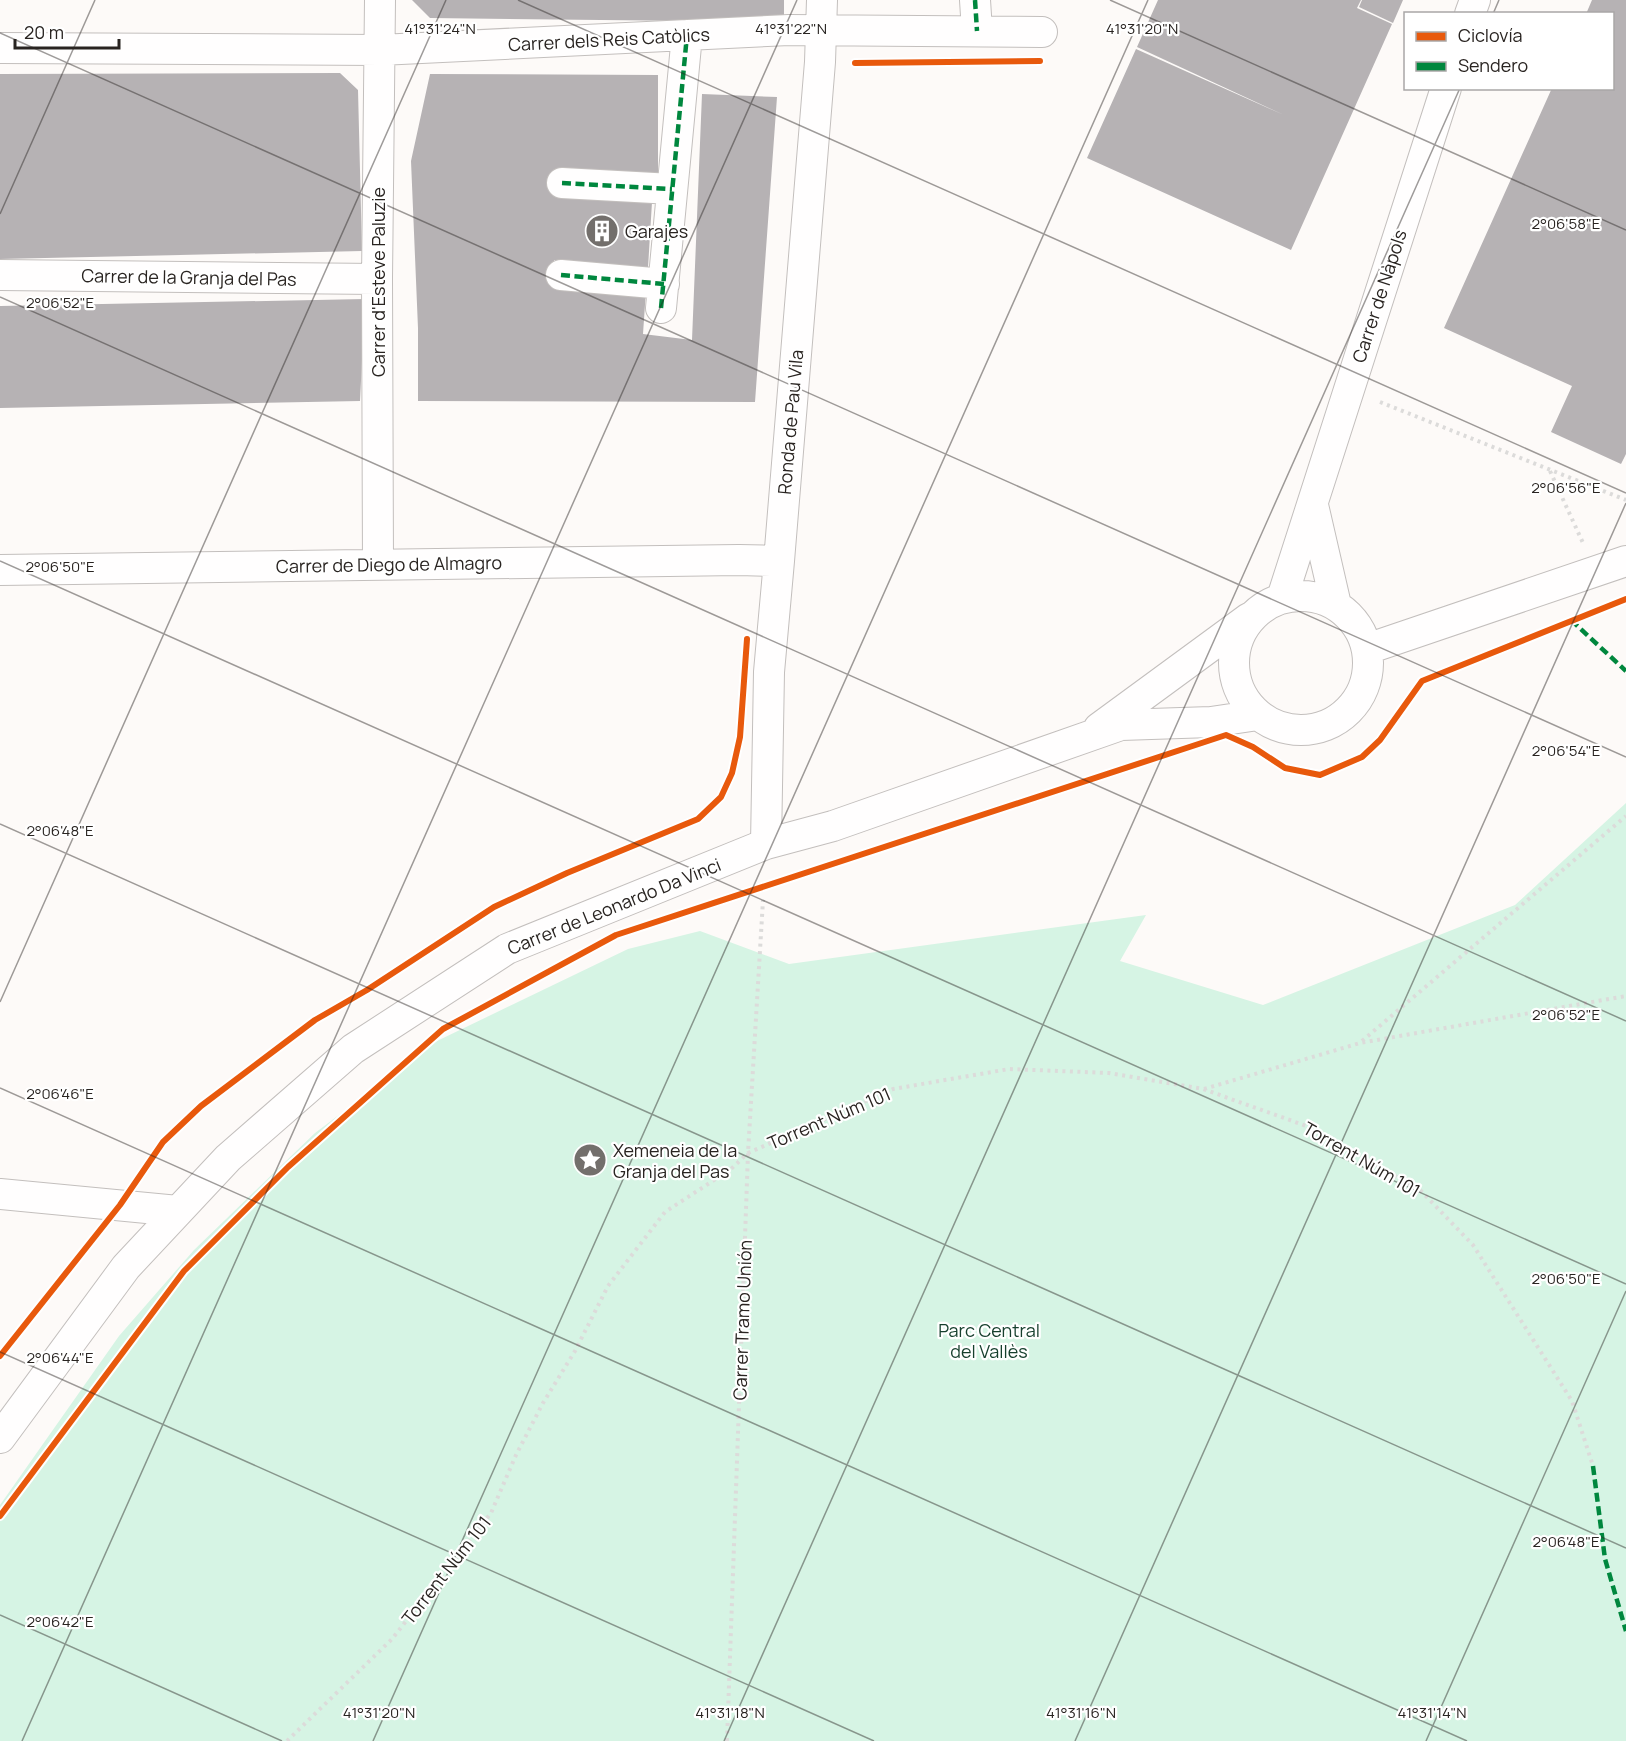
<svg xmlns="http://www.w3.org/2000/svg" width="1626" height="1741" font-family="Manrope,sans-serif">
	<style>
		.green { fill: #d6f4e4 }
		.building { fill: #b6b2b4 }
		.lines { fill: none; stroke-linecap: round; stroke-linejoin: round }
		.street-casing { stroke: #c3bfbd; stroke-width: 32 }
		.path { stroke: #dcdbda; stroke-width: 4; stroke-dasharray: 3 4.5; stroke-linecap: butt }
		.street { stroke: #fffefe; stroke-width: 30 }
		.quiet { stroke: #00873e; stroke-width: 4.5; stroke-dasharray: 9 4.5; stroke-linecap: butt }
		.cycleway-casing { stroke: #fff; stroke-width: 10 }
		.cycleway { stroke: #e8590c; stroke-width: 6 }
		.ticks { fill: none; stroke: #292421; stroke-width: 1.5; stroke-opacity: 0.45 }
		.labels { text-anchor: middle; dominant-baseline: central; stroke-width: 4.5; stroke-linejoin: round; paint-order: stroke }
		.street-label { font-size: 18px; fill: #292421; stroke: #fff }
		.poi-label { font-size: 18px; fill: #292421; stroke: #fff; text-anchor: start }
		.park-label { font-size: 18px; fill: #163f2d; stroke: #fff }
		.ticks-label { font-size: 15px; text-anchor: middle; fill: #292421; stroke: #fff; stroke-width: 4.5; stroke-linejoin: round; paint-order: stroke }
	</style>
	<rect width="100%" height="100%" fill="#fdfaf8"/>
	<path class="green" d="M 1626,803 L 1626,1741 L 0,1741 L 0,1505 L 119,1336 L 194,1250 L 315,1133 L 437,1041 L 628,949 L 700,931 L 789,964 L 1146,915 L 1120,961 L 1263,1005 L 1515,905 Z"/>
	<path class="building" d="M 412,0 L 784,0 L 784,22 L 430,18 Z
		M 1158,0 L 1361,0 L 1357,8 L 1392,24 L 1291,250 L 1087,158 L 1136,49 L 1284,115 L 1137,47 Z
		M 1362,0 L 1403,0 L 1393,23 L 1359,7 Z
		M 1592,0 L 1626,0 L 1626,454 L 1621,464 L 1551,432 L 1572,386 L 1444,328 L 1552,88 L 1612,88 L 1612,14 L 1586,14 Z
		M 340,73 L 358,90 L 362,251 L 0,259 L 0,74 Z
		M 430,74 L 658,75 L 658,173 L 557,168 L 555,194 L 652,202 L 648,268 L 554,260 L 553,283 L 646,290 L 643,334 L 692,340 L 702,94 L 777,97 L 755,402 L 418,401 L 418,328 L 411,161 Z
		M 365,299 L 360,401 L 0,408 L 0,306 Z"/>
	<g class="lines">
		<defs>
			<path id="street" d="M 975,0 L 977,31
				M 1470,14 L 1475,0
				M 0,48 L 380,50 L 789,30 L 1042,32
				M 562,183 L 672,189
				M 0,275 L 377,279
				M 561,275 L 664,284
				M 661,308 L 687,35
				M 1313,505 L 1336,605
				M 378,564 L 377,279 L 380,0
				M 0,570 L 739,560 L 779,561
				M1234 663a67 67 0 1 1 134 0a67 67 0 1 1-134 0Z
				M 1282,598 L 1446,88
				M 1367,649 L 1626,561
				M 1099,728 L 1249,618
				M 766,844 L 769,672 L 779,561 L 820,62 L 822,0
				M 0,1194 L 178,1211
				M 0,1438 L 126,1267 L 228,1158 L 353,1049 L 507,949 L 766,844 L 833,826 L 1121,725 L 1211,722 L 1258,715"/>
		</defs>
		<use href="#street" class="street-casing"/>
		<path class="path" d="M 1380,402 L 1626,500
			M 1550,471 L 1583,543
			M 1362,1041 L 1626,816
			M 1204,1089 L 1360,1043 L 1626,996
			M 287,1741 L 392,1639 L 491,1513 L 516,1455 L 543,1403 L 575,1351 L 608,1286 L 665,1212 L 731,1169 L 748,1153 L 893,1089 L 1009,1069 L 1109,1073 L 1203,1089 L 1312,1128 L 1421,1191 L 1473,1245 L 1572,1401 L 1593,1466
			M 727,1741 L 748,1153 L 763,900"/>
		<use href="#street" class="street"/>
		<path class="quiet" d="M 975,0 L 977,31
			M 562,183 L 672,189
			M 561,275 L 664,284
			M 661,308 L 687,35
			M 1571,620 L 1626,671
			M 1593,1466 L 1605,1559 L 1626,1631"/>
		<defs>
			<path id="cycleway" d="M 855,63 L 1040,61
				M 0,1356 L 120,1205 L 163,1142 L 201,1106 L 315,1020 L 367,990 L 494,907 L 567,873 L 698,819 L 721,797 L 732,773 L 740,737 L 747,639
				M 0,1516 L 184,1271 L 288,1167 L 443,1029 L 616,935 L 1226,735 L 1253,747 L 1285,768 L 1320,775 L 1362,757 L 1380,740 L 1422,681 L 1626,599"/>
		</defs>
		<use href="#cycleway" class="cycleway-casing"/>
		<use href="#cycleway" class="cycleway"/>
	</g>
	<path class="ticks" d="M 518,0 L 1626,493M 1110,0 L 1626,230M 1493,14 L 1499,0M 0,33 L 1626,757M 0,214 L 95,0M 0,297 L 1626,1021M 0,561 L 1626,1284M 0,824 L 1626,1548M 0,1002 L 446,0M 0,1088 L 1467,1741M 0,1352 L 874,1741M 0,1615 L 282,1741M 22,1741 L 797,0M 373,1741 L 1148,0M 724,1741 L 1460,88M 1075,1741 L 1626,503M 1426,1741 L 1626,1291"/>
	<defs>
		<symbol id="building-disc" viewBox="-11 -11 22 22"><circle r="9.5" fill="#736f6c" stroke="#fff"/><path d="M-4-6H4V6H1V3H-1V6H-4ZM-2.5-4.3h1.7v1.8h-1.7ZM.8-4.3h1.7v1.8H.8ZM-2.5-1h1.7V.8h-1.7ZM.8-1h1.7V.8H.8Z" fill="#fff"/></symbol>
		<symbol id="sight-disc" viewBox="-11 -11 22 22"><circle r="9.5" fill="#736f6c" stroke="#fff"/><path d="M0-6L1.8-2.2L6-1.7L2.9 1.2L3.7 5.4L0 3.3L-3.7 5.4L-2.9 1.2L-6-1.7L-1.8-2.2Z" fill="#fff"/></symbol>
	</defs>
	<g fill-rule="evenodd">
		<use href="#building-disc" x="583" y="212" width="38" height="38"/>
		<use href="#sight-disc" x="571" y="1141" width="38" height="38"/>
	</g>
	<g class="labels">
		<g class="street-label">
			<text transform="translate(609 39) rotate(-3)">Carrer dels Reis Catòlics</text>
			<text transform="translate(189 277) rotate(1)">Carrer de la Granja del Pas</text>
			<text transform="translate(378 282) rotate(-90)">Carrer d'Esteve Paluzie</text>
			<text transform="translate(1379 296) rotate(-72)">Carrer de Nàpols</text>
			<text transform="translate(790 422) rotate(-85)">Ronda de Pau Vila</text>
			<text transform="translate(389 564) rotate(-1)">Carrer de Diego de Almagro</text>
			<text transform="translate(614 906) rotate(-22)">Carrer de Leonardo Da Vinci</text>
			<text transform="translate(829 1118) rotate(-23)">Torrent Núm 101</text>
			<text transform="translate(1362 1159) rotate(30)">Torrent Núm 101</text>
			<text transform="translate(742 1320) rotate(-88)">Carrer Tramo Unión</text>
			<text transform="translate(446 1570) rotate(-52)">Torrent Núm 101</text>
		</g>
		<g class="poi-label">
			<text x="625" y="231">Garajes</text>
			<text x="613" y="1150">Xemeneia de la<tspan x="613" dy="21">Granja del Pas</tspan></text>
		</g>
		<g class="park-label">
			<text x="989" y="1330">Parc Central<tspan x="989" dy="21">del Vallès</tspan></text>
		</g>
	</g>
	<g class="ticks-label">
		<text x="440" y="34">41°31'24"N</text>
		<text x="791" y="34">41°31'22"N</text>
		<text x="1142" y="34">41°31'20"N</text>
		<text x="1566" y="229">2°06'58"E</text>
		<text x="60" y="308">2°06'52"E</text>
		<text x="1566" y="493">2°06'56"E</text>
		<text x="60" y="572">2°06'50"E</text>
		<text x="1566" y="756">2°06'54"E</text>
		<text x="60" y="836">2°06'48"E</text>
		<text x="1566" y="1020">2°06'52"E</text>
		<text x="60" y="1099">2°06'46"E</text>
		<text x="1566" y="1284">2°06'50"E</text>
		<text x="60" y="1363">2°06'44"E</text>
		<text x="1566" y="1547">2°06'48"E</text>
		<text x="60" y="1627">2°06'42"E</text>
		<text x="379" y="1718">41°31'20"N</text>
		<text x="730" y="1718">41°31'18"N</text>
		<text x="1081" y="1718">41°31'16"N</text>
		<text x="1432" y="1718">41°31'14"N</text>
	</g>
	<rect x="1404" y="12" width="210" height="78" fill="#ffffff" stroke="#a9a7a6" stroke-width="1.5"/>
	<rect x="1416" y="32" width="30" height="9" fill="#e8590c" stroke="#a9a7a6" stroke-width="1.5"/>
	<text x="1458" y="42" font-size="18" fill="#292421">Ciclovía</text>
	<rect x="1416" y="62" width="30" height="9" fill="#00873e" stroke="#a9a7a6" stroke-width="1.5"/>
	<text x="1458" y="72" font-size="18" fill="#292421">Sendero</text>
	<path d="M15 39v9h104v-9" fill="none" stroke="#292421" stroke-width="3"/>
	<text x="24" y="39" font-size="18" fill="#292421" stroke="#ffffff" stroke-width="4.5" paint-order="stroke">20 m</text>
</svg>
